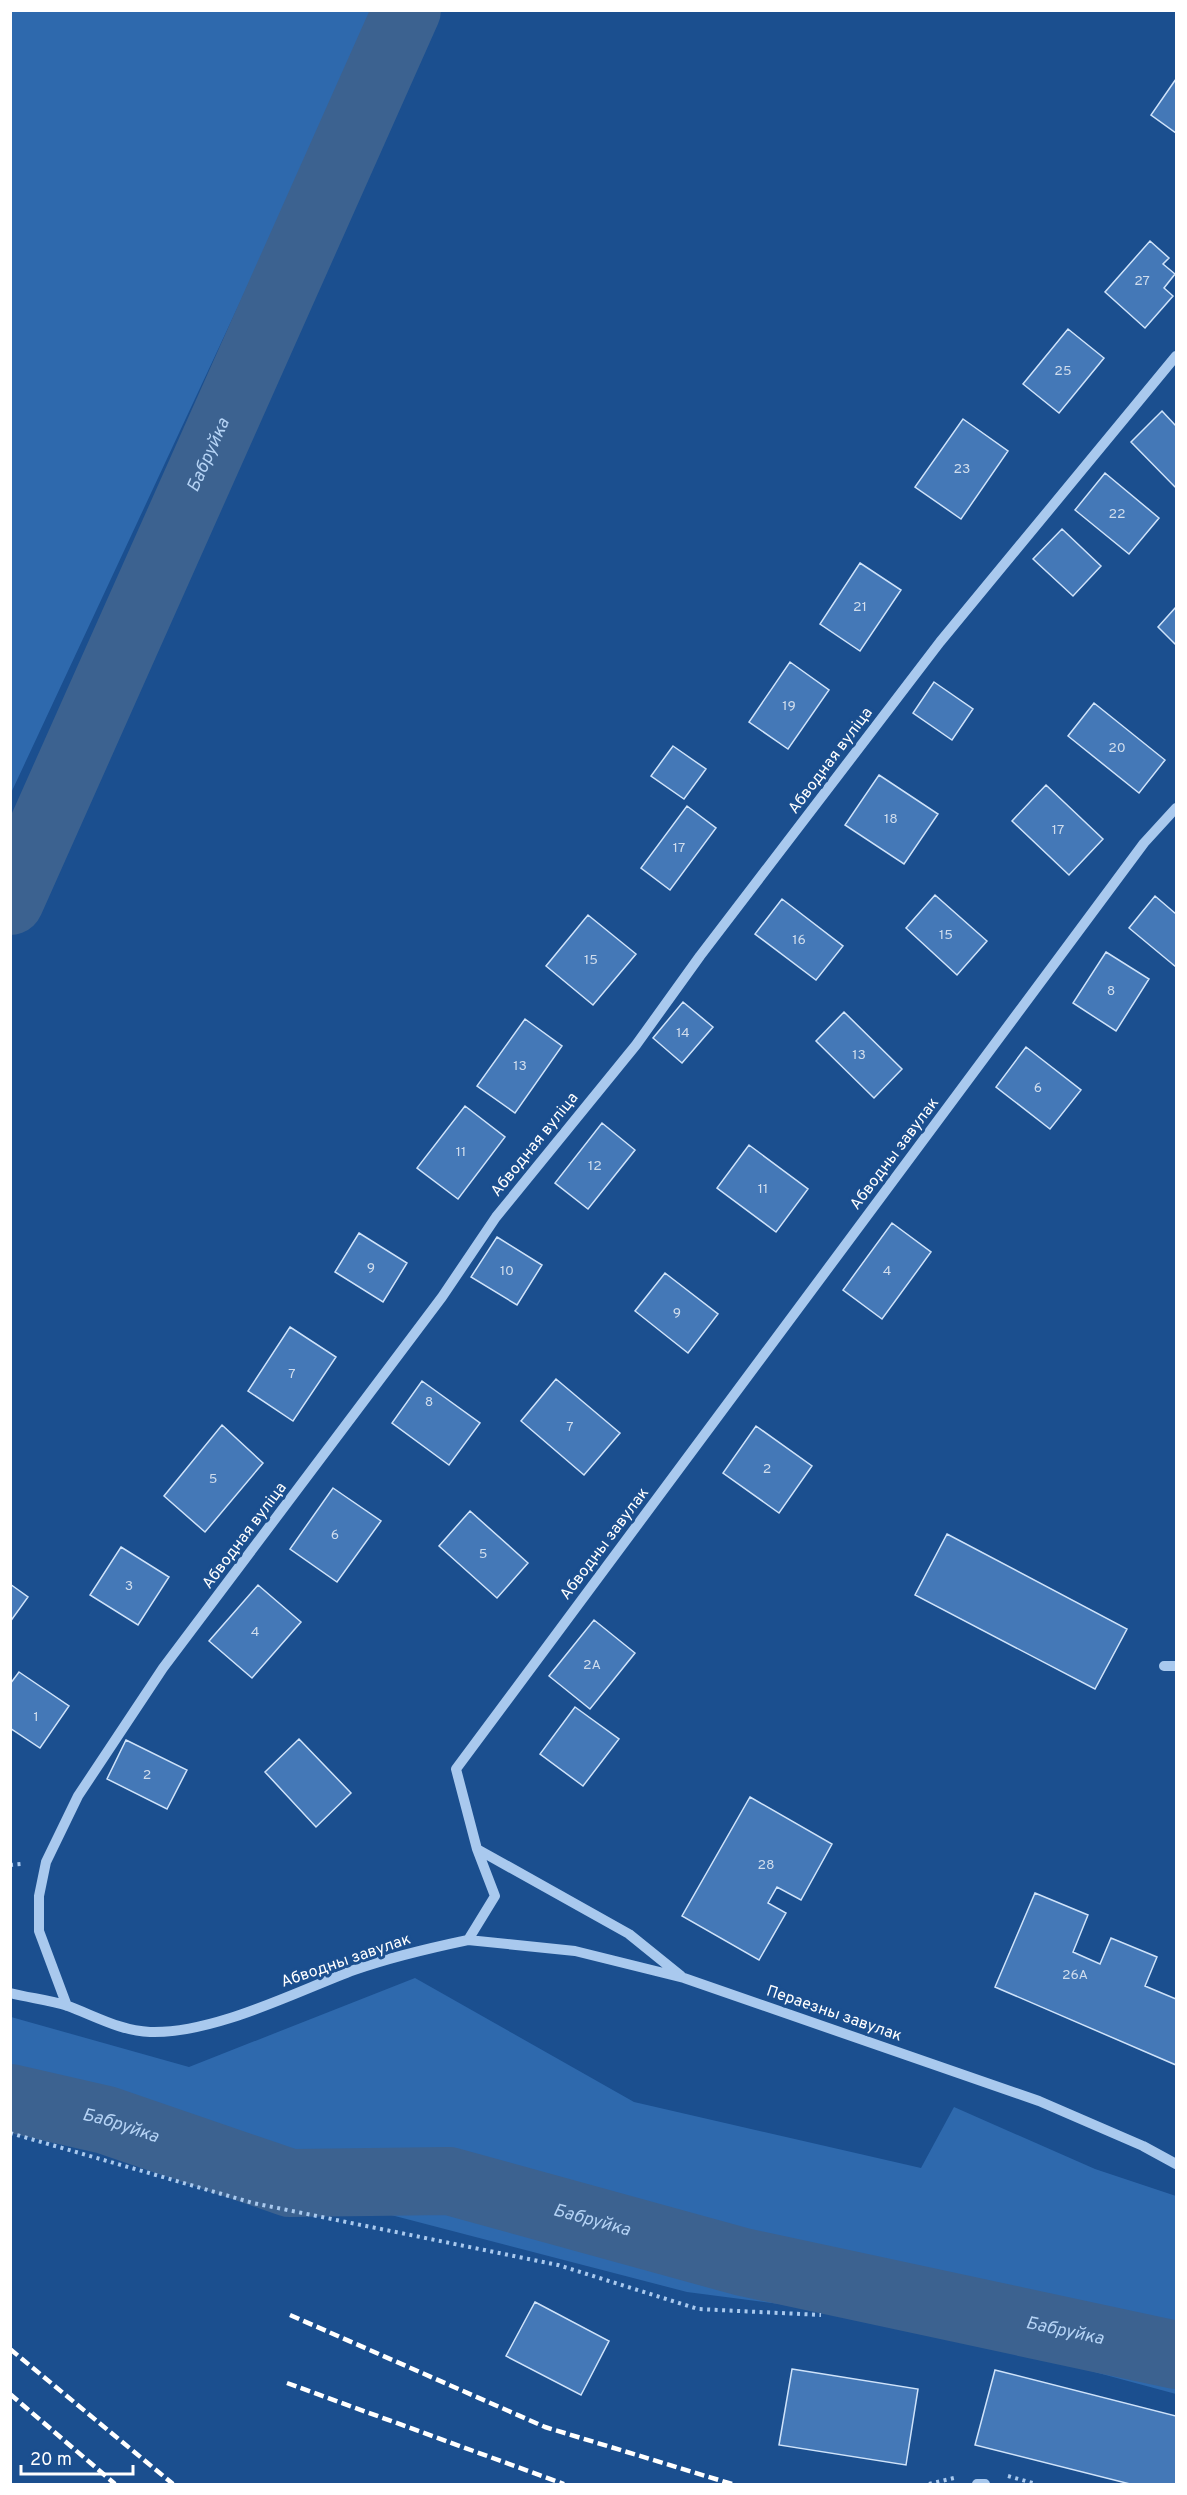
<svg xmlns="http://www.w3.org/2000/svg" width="1187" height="2495" font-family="Overpass,sans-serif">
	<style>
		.green { fill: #2e69ad }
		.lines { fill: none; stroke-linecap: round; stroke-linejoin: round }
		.river { stroke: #3c6290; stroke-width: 68 }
		.building { fill: #4478b7; stroke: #cfe3fa; stroke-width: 1.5 }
		.path { stroke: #a9c9ee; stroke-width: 4; stroke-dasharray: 3 4.5; stroke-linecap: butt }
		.minor { stroke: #a9c9ee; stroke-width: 10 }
		.rail { stroke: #fff; stroke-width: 4.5; stroke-dasharray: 10 4.5; stroke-linecap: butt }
		.labels { text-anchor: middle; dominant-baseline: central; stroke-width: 6; stroke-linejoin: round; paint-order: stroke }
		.number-label { font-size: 14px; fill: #d0dded }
		.street-label { font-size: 16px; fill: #fff; stroke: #1b4f8f }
		.water-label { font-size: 18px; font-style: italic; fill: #b5d3f5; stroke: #1b4f8f }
	</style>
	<rect width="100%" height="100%" fill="#1b4f8f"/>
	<path class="green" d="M 11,10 L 376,11 L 11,793 L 10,11 Z
		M 415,1978 L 634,2102 L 921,2168 L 954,2107 L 1095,2169 L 1176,2196 L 1176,2394 L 903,2320 L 687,2292 L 11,2116 L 11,2017 L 189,2067 Z"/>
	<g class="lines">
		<g class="river">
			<path id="s1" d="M 10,901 L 407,10"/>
			<path id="s2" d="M 10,2098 L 106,2120 L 290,2183 L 449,2181 L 743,2262 L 1176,2355"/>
		</g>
	</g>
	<path class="building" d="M 1176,79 L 1176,133 L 1151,115 Z
		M 1150,241 L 1169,258 L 1163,264 L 1175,274 L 1164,288 L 1173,296 L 1145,328 L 1105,292 Z
		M 1068,329 L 1104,358 L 1059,413 L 1023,384 Z
		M 1162,411 L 1176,426 L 1176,488 L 1131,442 Z
		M 963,419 L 1008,451 L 961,519 L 915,487 Z
		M 1105,473 L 1159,518 L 1129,554 L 1075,510 Z
		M 1062,529 L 1101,566 L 1073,596 L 1033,559 Z
		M 860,563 L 901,590 L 860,651 L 820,624 Z
		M 1176,607 L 1176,645 L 1158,627 Z
		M 790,662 L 829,690 L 788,749 L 749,722 Z
		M 934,682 L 973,709 L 952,740 L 913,713 Z
		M 1094,703 L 1165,760 L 1139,793 L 1068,736 Z
		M 673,746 L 706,769 L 684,799 L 651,776 Z
		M 879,775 L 938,814 L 904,864 L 845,825 Z
		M 1046,785 L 1103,839 L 1069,875 L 1012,821 Z
		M 687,806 L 716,828 L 670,890 L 641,868 Z
		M 935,895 L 987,941 L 957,975 L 906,928 Z
		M 1155,896 L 1176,914 L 1176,967 L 1129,928 Z
		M 782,899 L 843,946 L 816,980 L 755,934 Z
		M 588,915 L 636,954 L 593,1005 L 546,966 Z
		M 1106,952 L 1149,979 L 1116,1031 L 1073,1003 Z
		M 683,1002 L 713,1027 L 682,1063 L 653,1038 Z
		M 844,1012 L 902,1069 L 874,1098 L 816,1041 Z
		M 525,1019 L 562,1046 L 515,1113 L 477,1086 Z
		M 1026,1047 L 1081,1090 L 1050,1129 L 996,1087 Z
		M 465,1106 L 505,1137 L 458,1199 L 417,1168 Z
		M 602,1123 L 635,1150 L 588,1209 L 555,1183 Z
		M 749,1145 L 808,1189 L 776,1232 L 717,1188 Z
		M 892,1223 L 931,1252 L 882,1319 L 843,1290 Z
		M 359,1233 L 407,1263 L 383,1302 L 335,1272 Z
		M 497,1237 L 542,1265 L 517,1305 L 471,1277 Z
		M 665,1273 L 718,1314 L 688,1353 L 635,1311 Z
		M 290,1327 L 336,1357 L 293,1421 L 248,1391 Z
		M 556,1379 L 620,1433 L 584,1475 L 521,1421 Z
		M 422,1381 L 480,1423 L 449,1465 L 392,1423 Z
		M 222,1425 L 263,1463 L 205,1532 L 164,1496 Z
		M 756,1426 L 812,1466 L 779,1513 L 723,1473 Z
		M 333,1488 L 381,1521 L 337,1582 L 290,1549 Z
		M 470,1511 L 528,1563 L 497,1598 L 439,1546 Z
		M 947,1534 L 1127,1629 L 1095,1689 L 915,1595 Z
		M 121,1547 L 169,1577 L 138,1625 L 90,1595 Z
		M 10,1584 L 28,1597 L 10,1622 Z
		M 258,1585 L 301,1622 L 252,1678 L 209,1641 Z
		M 594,1620 L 635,1653 L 590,1709 L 549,1676 Z
		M 19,1672 L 69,1706 L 40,1748 L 10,1728 L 10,1684 Z
		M 575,1707 L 619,1739 L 583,1786 L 540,1754 Z
		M 299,1739 L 351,1793 L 316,1827 L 265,1772 Z
		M 126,1740 L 187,1770 L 167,1809 L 107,1779 Z
		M 750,1797 L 832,1844 L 801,1900 L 777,1887 L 768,1903 L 786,1913 L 759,1960 L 682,1916 Z
		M 1035,1893 L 1088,1915 L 1073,1952 L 1100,1964 L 1111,1938 L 1157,1957 L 1145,1986 L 1176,1999 L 1176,2065 L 995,1987 Z
		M 535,2302 L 609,2341 L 581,2395 L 506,2356 Z
		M 792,2369 L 918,2389 L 906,2465 L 779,2445 Z
		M 995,2370 L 1176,2416 L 1176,2484 L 1130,2484 L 975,2445 Z"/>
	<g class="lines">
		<path class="path" d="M 10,1865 L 21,1864
			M 10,2133 L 253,2203 L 558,2265 L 698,2309 L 821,2315
			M 1008,2476 L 1036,2484
			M 929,2484 L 954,2478"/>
		<path class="minor" d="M 1164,1666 L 1176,1666
			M 477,1849 L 629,1934 L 681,1976
			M 468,1940 L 575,1951 L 684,1978 L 1039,2101 L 1143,2146 L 1176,2164
			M 10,1993 C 29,1998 50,2000 68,2006 C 95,2016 121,2031 150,2032 C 214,2034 295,1992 354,1970 C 391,1957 430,1948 468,1940 L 495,1896 L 477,1849 L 456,1769 L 1144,843 L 1176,808
			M 67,2006 L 39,1931 L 39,1896 L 46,1862 L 78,1796 L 163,1668 L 442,1297 L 496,1217 L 636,1045 L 700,956 L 940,642 L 1176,356
			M 977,2484 L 985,2484"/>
		<path class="rail" d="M 290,2315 L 545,2427 L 732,2484
			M 10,2349 L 173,2484
			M 287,2383 L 564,2484
			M 10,2394 L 115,2484"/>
	</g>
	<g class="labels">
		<g class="number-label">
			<text x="1142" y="281">27</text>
			<text x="1063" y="371">25</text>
			<text x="962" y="469">23</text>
			<text x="1117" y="514">22</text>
			<text x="860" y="607">21</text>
			<text x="789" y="706">19</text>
			<text x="1117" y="748">20</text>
			<text x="891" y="819">18</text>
			<text x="1058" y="830">17</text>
			<text x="679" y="848">17</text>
			<text x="946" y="935">15</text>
			<text x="799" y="940">16</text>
			<text x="591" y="960">15</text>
			<text x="1111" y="991">8</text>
			<text x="683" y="1033">14</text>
			<text x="859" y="1055">13</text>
			<text x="520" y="1066">13</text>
			<text x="1038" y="1088">6</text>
			<text x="461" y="1152">11</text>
			<text x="595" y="1166">12</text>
			<text x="763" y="1189">11</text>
			<text x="371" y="1268">9</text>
			<text x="507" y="1271">10</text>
			<text x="887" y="1271">4</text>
			<text x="677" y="1313">9</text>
			<text x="292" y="1374">7</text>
			<text x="429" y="1402">8</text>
			<text x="570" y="1427">7</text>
			<text x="767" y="1469">2</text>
			<text x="213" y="1479">5</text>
			<text x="335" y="1535">6</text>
			<text x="483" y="1554">5</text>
			<text x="129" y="1586">3</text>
			<text x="255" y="1632">4</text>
			<text x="592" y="1665">2А</text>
			<text x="36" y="1717">1</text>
			<text x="147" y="1775">2</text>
			<text x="766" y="1865">28</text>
			<text x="1075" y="1975">26А</text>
		</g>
		<g class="street-label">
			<text transform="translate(831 761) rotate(-53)">Абводная вуліца</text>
			<text transform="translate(535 1145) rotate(-51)">Абводная вуліца</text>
			<text transform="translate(895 1154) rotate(-53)">Абводны завулак</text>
			<text transform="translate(245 1536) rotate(-53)">Абводная вуліца</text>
			<text transform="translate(605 1544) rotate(-53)">Абводны завулак</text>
			<text transform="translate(346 1961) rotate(-19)">Абводны завулак</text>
			<text transform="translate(834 2014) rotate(19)">Пераезны завулак</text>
		</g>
		<g class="water-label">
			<text stroke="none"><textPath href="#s1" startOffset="488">Бабруйка</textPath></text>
			<text stroke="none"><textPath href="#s2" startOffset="114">Бабруйка</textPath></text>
			<text stroke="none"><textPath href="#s2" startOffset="600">Бабруйка</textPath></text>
			<text stroke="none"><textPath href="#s2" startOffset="1086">Бабруйка</textPath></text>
		</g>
	</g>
	<rect width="1187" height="2495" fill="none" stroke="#ffffff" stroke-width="24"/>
	<path d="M21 2465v9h112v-9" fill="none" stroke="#ffffff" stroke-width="3"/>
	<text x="30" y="2465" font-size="18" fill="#ffffff" stroke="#1b4f8f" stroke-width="4.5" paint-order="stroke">20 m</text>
</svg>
